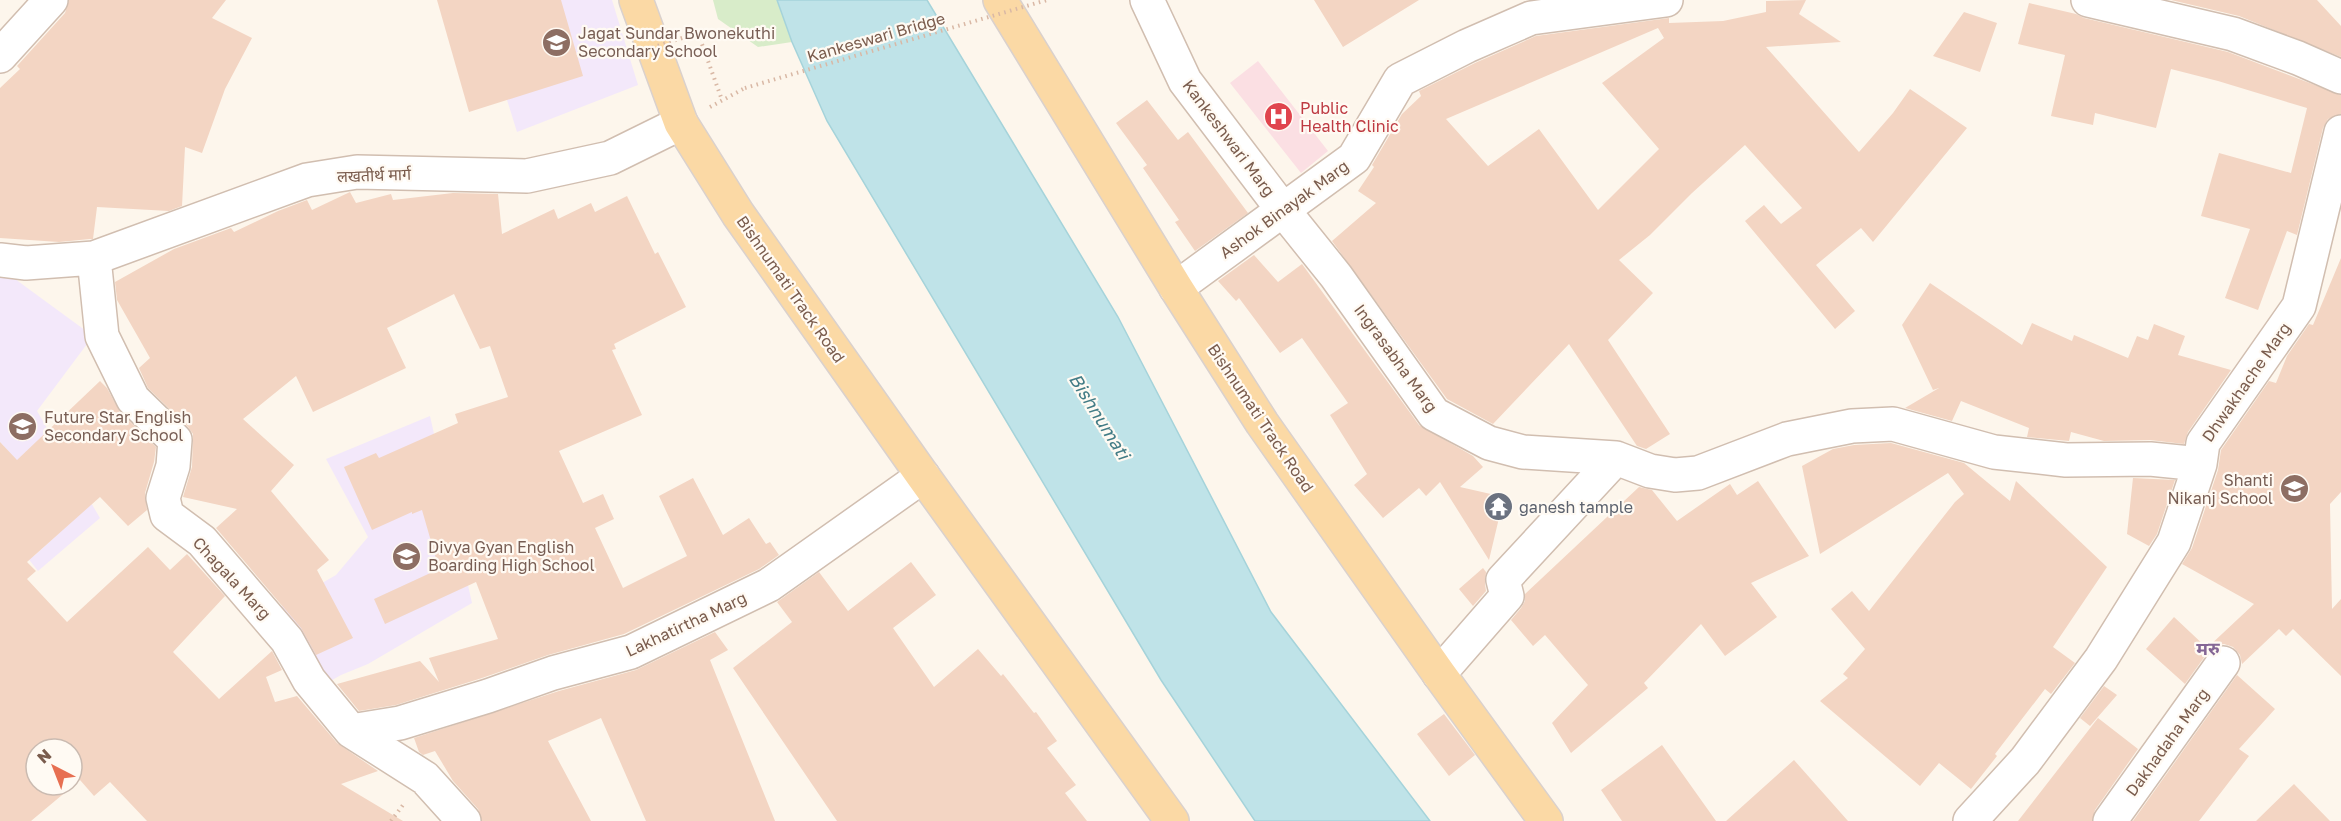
<svg xmlns="http://www.w3.org/2000/svg" width="2341" height="821" font-family="'Golos Text','Noto Sans Devanagari',sans-serif">
	<style>
		.education { fill: #f3e8fa }
		.medical { fill: #fbdfe3 }
		.green { fill: #d8ecc9 }
		.water { fill: #bfe3e8; stroke: #a5d3da; stroke-width: 1.5 }
		.building { fill: #f3d5c3; fill-rule: evenodd }
		.lines { fill: none; stroke-linecap: round; stroke-linejoin: round }
		.minor-casing { stroke: #d1beb0; stroke-width: 36 }
		.major-casing { stroke: #dad1cd; stroke-width: 36 }
		.path { stroke: #d9b8a5; stroke-width: 4; stroke-dasharray: 1.5 4.5; stroke-linecap: butt }
		.minor { stroke: #fff; stroke-width: 33 }
		.major { stroke: #fbd9a5; stroke-width: 33 }
		.path-bridge { stroke: #d9b8a5; stroke-width: 4; stroke-dasharray: 1.5 4.5; stroke-linecap: butt }
		.labels { text-anchor: middle; dominant-baseline: central; stroke-width: 4.5; stroke-linejoin: round; paint-order: stroke }
		.education-label { font-size: 16px; fill: #785e54; stroke: #fffaf3; text-anchor: start }
		.street-label { font-size: 16px; fill: #7a5c4d; stroke: #fffaf3 }
		.health-label { font-size: 16px; fill: #be3a42; stroke: #fffaf3; text-anchor: start }
		.worship-label { font-size: 16px; fill: #5b616d; stroke: #fffaf3; text-anchor: start }
		.water-label { font-size: 18px; font-style: italic; fill: #437c86; stroke: #fffaf3 }
		.neighbourhood-label { font-size: 18px; font-weight: bold; fill: #846695; stroke: #fffaf3 }
	</style>
	<rect width="100%" height="100%" fill="#fdf6ec"/>
	<path class="education" d="M 476,0 L 612,0 L 638,85 L 517,132 Z
		M 0,268 L 93,336 L 37,411 L 100,518 L 38,571 L 0,523 L 0,518 L 34,556 L 82,512 L 17,461 L 0,442 Z
		M 430,416 L 472,603 L 368,664 L 341,675 L 313,691 L 268,614 L 336,575 L 368,537 L 326,459 Z"/>
	<path class="medical" d="M 1258,61 L 1328,151 L 1301,173 L 1230,83 Z"/>
	<path class="green" d="M 713,0 L 777,0 L 792,42 L 758,47 L 718,19 Z"/>
	<path class="water" d="M 777,0 L 927,0 L 1118,317 L 1271,612 L 1430,821 L 1255,821 L 1161,680 L 827,121 L 792,42 Z"/>
	<path class="building" d="M 69,0 L 226,0 L 212,18 L 252,38 L 225,89 L 202,153 L 185,147 L 182,206 L 169,211 L 97,207 L 93,239 L 90,239 L 59,242 L 0,238 L 0,88 L 20,69 L 17,66 L 65,13 Z
		M 437,0 L 561,0 L 583,76 L 469,112 Z
		M 1314,0 L 1419,0 L 1343,47 Z
		M 1806,0 L 1799,14 L 1841,42 L 1766,47 L 1859,152 L 1893,113 L 1910,89 L 1967,128 L 1873,242 L 1861,228 L 1816,265 L 1855,311 L 1835,329 L 1745,221 L 1764,205 L 1781,224 L 1802,208 L 1745,145 L 1692,193 L 1650,235 L 1619,260 L 1653,293 L 1608,340 L 1670,434 L 1646,449 L 1637,446 L 1569,344 L 1493,424 L 1447,399 L 1332,241 L 1376,203 L 1358,191 L 1374,167 L 1372,165 L 1402,114 L 1421,96 L 1419,91 L 1475,63 L 1536,36 L 1669,18 L 1669,23 L 1723,21 L 1766,12 L 1766,1 ZM 1658,28 L 1664,38 L 1602,83 L 1659,149 L 1598,210 L 1539,129 L 1488,166 L 1446,119 Z
		M 2171,0 L 2317,0 L 2341,26 L 2341,57 L 2239,16 Z
		M 2029,3 L 2076,14 L 2084,18 L 2228,52 L 2341,95 L 2341,114 L 2328,119 L 2323,128 L 2297,235 L 2287,231 L 2258,310 L 2225,298 L 2250,229 L 2201,216 L 2219,153 L 2291,173 L 2307,108 L 2218,81 L 2171,69 L 2156,128 L 2095,113 L 2093,125 L 2051,116 L 2065,55 L 2018,44 Z
		M 1964,12 L 1997,23 L 1980,72 L 1933,56 Z
		M 1147,100 L 1178,140 L 1188,132 L 1248,213 L 1195,251 L 1175,222 L 1179,220 L 1143,168 L 1147,165 L 1116,123 Z
		M 350,192 L 356,203 L 391,194 L 393,200 L 453,193 L 498,194 L 502,234 L 554,209 L 558,219 L 591,203 L 595,212 L 627,196 L 655,254 L 658,252 L 686,307 L 614,344 L 616,349 L 612,350 L 642,415 L 559,451 L 583,503 L 603,494 L 614,519 L 595,528 L 623,588 L 687,556 L 659,496 L 693,478 L 723,535 L 749,518 L 766,544 L 770,542 L 779,555 L 759,569 L 624,634 L 548,655 L 482,678 L 396,705 L 359,711 L 337,684 L 420,661 L 439,682 L 429,658 L 498,639 L 476,582 L 385,624 L 374,599 L 439,569 L 422,510 L 412,514 L 412,512 L 372,530 L 344,467 L 376,453 L 379,458 L 458,423 L 455,414 L 508,397 L 490,346 L 480,349 L 454,294 L 387,328 L 406,368 L 313,412 L 296,376 L 243,419 L 294,465 L 271,491 L 329,560 L 317,570 L 353,638 L 316,655 L 301,628 L 216,528 L 237,509 L 183,497 L 192,467 L 193,434 L 188,427 L 148,388 L 139,368 L 150,358 L 117,300 L 115,282 L 174,249 L 231,228 L 234,232 L 278,211 L 307,200 L 312,210 Z
		M 1254,255 L 1278,282 L 1302,264 L 1419,425 L 1473,456 L 1483,467 L 1460,487 L 1504,497 L 1489,560 L 1440,482 L 1426,496 L 1419,488 L 1383,518 L 1354,485 L 1367,474 L 1330,415 L 1348,403 L 1302,338 L 1280,353 L 1239,298 L 1236,301 L 1218,281 Z
		M 2341,258 L 2341,492 L 2330,504 L 2332,609 L 2341,599 L 2341,676 L 2293,629 L 2286,636 L 2279,629 L 2242,664 L 2240,655 L 2233,647 L 2224,644 L 2215,646 L 2208,652 L 2185,684 L 2146,649 L 2174,617 L 2207,648 L 2254,604 L 2182,564 L 2192,548 L 2218,470 L 2221,450 L 2269,381 L 2276,383 L 2287,356 L 2309,324 L 2313,325 Z
		M 1930,283 L 2022,345 L 2032,323 L 2072,341 L 2074,335 L 2128,358 L 2137,336 L 2148,340 L 2154,324 L 2185,336 L 2178,355 L 2231,370 L 2188,432 L 2184,444 L 2150,440 L 2104,441 L 2071,432 L 2069,441 L 2027,437 L 2029,428 L 1961,401 L 1952,421 L 1905,408 L 1939,388 L 1933,390 L 1902,325 Z
		M 100,381 L 107,388 L 120,412 L 156,447 L 154,462 L 145,493 L 147,510 L 128,526 L 100,497 L 27,562 L 36,571 L 27,579 L 67,622 L 148,547 L 170,570 L 187,554 L 225,596 L 173,652 L 219,699 L 272,651 L 282,670 L 266,677 L 275,702 L 297,696 L 337,743 L 378,771 L 341,784 L 403,821 L 147,821 L 110,782 L 94,796 L 80,780 L 31,821 L 0,821 L 0,442 L 17,460 ZM 36,749 L 72,749 L 72,785 L 36,785 Z
		M 1891,443 L 1964,463 L 2010,501 L 2016,481 L 2107,567 L 2053,647 L 2075,663 L 2051,694 L 2045,689 L 1995,754 L 1997,756 L 1971,789 L 1939,763 L 1920,786 L 1820,701 L 1848,678 L 1843,674 L 1865,649 L 1831,609 L 1852,591 L 1869,611 L 1955,502 L 1964,494 L 1948,473 L 1820,554 L 1802,466 L 1833,449 L 1854,445 Z
		M 2133,478 L 2175,480 L 2157,534 L 2149,546 L 2127,534 Z
		M 1758,481 L 1809,556 L 1751,583 L 1777,617 L 1725,656 L 1701,624 L 1644,683 L 1648,688 L 1571,753 L 1552,723 L 1588,685 L 1545,635 L 1533,646 L 1511,620 L 1521,608 L 1525,601 L 1525,594 L 1639,487 L 1652,490 L 1677,521 L 1730,484 L 1737,495 Z
		M 911,562 L 936,595 L 893,628 L 934,687 L 978,649 L 1001,676 L 1003,674 L 1034,713 L 1036,712 L 1057,741 L 1047,748 L 1076,785 L 1065,793 L 1087,821 L 837,821 L 733,668 L 792,622 L 777,602 L 819,572 L 848,611 Z
		M 1483,568 L 1486,572 L 1485,584 L 1486,591 L 1473,606 L 1459,589 Z
		M 715,632 L 728,650 L 710,660 L 775,821 L 646,821 L 601,718 L 548,741 L 591,821 L 482,821 L 478,809 L 453,781 L 435,751 L 423,755 L 419,752 L 414,738 L 559,691 L 636,670 Z
		M 2237,675 L 2275,709 L 2239,749 L 2249,756 L 2199,821 L 2133,821 Z
		M 2104,686 L 2117,695 L 2090,726 L 2080,718 Z
		M 1444,714 L 1475,755 L 1449,776 L 1417,734 Z
		M 2098,718 L 2138,749 L 2095,810 L 2092,821 L 2018,821 Z
		M 1662,745 L 1716,821 L 1622,821 L 1601,790 Z
		M 1794,760 L 1848,821 L 1726,821 Z
		M 2294,784 L 2330,821 L 2256,821 Z"/>
	<g class="lines">
		<defs>
			<path id="minor" d="M 1147,0 L 1185,81 L 1283,210 L 1336,276 L 1434,414 L 1489,443 L 1523,452 L 1616,458
				M 2088,0 L 2233,34 L 2298,58 L 2341,77
				M 0,56 L 51,0
				M 94,258 L 102,336 L 133,399 L 175,440 L 173,466 L 163,498 L 167,515 L 202,541 L 287,640 L 309,680 L 351,731 L 425,778 L 464,821
				M 0,260 L 26,263 L 94,258 L 307,180 L 357,172 L 527,176 L 610,158 L 681,123
				M 1176,288 L 1354,158 L 1400,80 L 1467,46 L 1531,18 L 1666,0
				M 1439,674 L 1507,596 L 1503,580 L 1616,458 L 1650,471 L 1675,475 L 1698,473 L 1787,439 L 1852,426 L 1893,424 L 1994,452 L 2066,460 L 2150,459 L 2200,464
				M 351,731 L 400,723 L 488,696 L 553,673 L 631,652 L 769,585 L 923,476
				M 1970,821 L 2025,761 L 2101,659 L 2174,542 L 2200,464 L 2203,443 L 2299,306 L 2341,132
				M 2110,821 L 2223,663"/>
			<path id="major" d="M 636,0 L 681,123 L 738,214 L 923,476 L 1172,821
				M 1000,0 L 1176,288 L 1262,423 L 1439,674 L 1546,821"/>
		</defs>
		<use href="#minor" class="minor-casing"/>
		<use href="#major" class="major-casing"/>
		<path class="path" d="M 698,33 L 722,100
			M 710,107 L 745,88
			M 391,821 L 403,805"/>
		<use href="#minor" class="minor"/>
		<use href="#major" class="major"/>
		<path class="path-bridge" d="M 635,53 L 698,33
			M 745,88 L 1047,0"/>
	</g>
	<defs>
		<symbol id="school-disc" viewBox="-11 -11 22 22"><circle r="9.5" fill="#8d6e63" stroke="#fffaf3"/><path d="M0-5L7-2L0 1L-7-2ZM-4 1L0 2.5L4 1V4Q0 6-4 4Z" fill="#fff"/></symbol>
		<symbol id="hospital-disc" viewBox="-11 -11 22 22"><circle r="9.5" fill="#e0444e" stroke="#fffaf3"/><path d="M-5-5h3v3.5h4V-5h3V5h-3V1.5h-4V5h-3Z" fill="#fff"/></symbol>
		<symbol id="temple-disc" viewBox="-11 -11 22 22"><circle r="9.5" fill="#6b7280" stroke="#fffaf3"/><path d="M0-6L5-2H3V0L6.5 2.5H4V6H1.5V3h-3V6H-4V2.5H-6.5L-3 0V-2H-5Z" fill="#fff"/></symbol>
	</defs>
	<g fill-rule="evenodd">
		<use href="#school-disc" x="540" y="26" width="33" height="33"/>
		<use href="#hospital-disc" x="1262" y="100" width="33" height="33"/>
		<use href="#school-disc" x="6" y="410" width="33" height="33"/>
		<use href="#school-disc" x="2278" y="472" width="33" height="33"/>
		<use href="#temple-disc" x="1482" y="490" width="33" height="33"/>
		<use href="#school-disc" x="390" y="540" width="33" height="33"/>
	</g>
	<g class="labels">
		<g class="education-label">
			<text x="578" y="33">Jagat Sundar Bwonekuthi<tspan x="578" dy="18">Secondary School</tspan></text>
			<text x="44" y="417">Future Star English<tspan x="44" dy="18">Secondary School</tspan></text>
			<text x="2273" y="480" text-anchor="end">Shanti<tspan x="2273" dy="18">Nikanj School</tspan></text>
			<text x="428" y="547">Divya Gyan English<tspan x="428" dy="18">Boarding High School</tspan></text>
		</g>
		<g class="street-label">
			<text transform="translate(876 37) rotate(-16)">Kankeswari Bridge</text>
			<text transform="translate(1229 138) rotate(53)">Kankeshwari Marg</text>
			<text transform="translate(374 175) rotate(-2)">लखतीर्थ मार्ग</text>
			<text transform="translate(1284 209) rotate(-36)">Ashok Binayak Marg</text>
			<text transform="translate(791 289) rotate(55)">Bishnumati Track Road</text>
			<text transform="translate(1396 358) rotate(54)">Ingrasabha Marg</text>
			<text transform="translate(2246 382) rotate(-55)">Dhwakhache Marg</text>
			<text transform="translate(1261 418) rotate(56)">Bishnumati Track Road</text>
			<text transform="translate(232 578) rotate(47)">Chagala Marg</text>
			<text transform="translate(686 624) rotate(-25)">Lakhatirtha Marg</text>
			<text transform="translate(2167 742) rotate(-54)">Dakhadaha Marg</text>
		</g>
		<g class="health-label">
			<text x="1300" y="108">Public<tspan x="1300" dy="18">Health Clinic</tspan></text>
		</g>
		<g class="worship-label">
			<text x="1519" y="507">ganesh tample</text>
		</g>
		<g class="water-label">
			<text transform="translate(1100 416) rotate(58)">Bishnumati</text>
		</g>
		<g class="neighbourhood-label">
			<text x="2208" y="648">मरु</text>
		</g>
	</g>
	<g transform="translate(54 767) rotate(318)"><circle r="28" fill="#fffaf3" stroke="#cabbb1" stroke-width="1.5"/>
	<path d="M0-4.5L10 22L0 15L-10 22Z" fill="#e76f51"/>
	<text y="-9" font-size="16" font-weight="bold" text-anchor="middle" fill="#7a5c4d">N</text>
	</g>
</svg>
